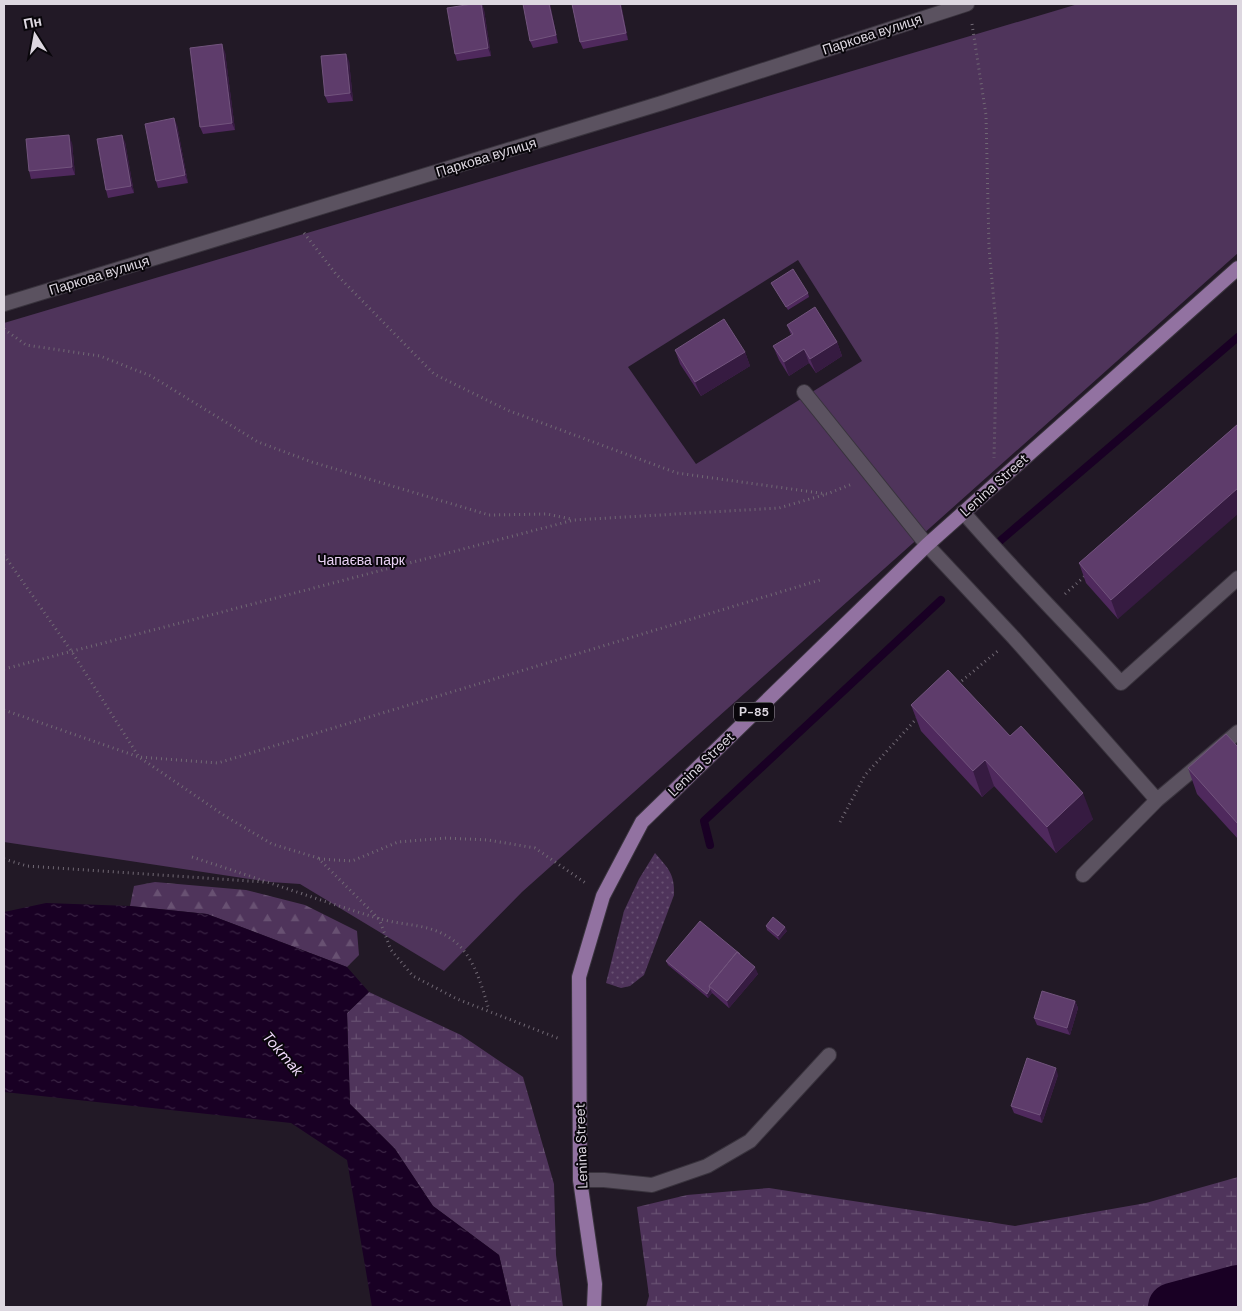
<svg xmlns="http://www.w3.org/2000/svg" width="1242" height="1311" font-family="'DM Sans',sans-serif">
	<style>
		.grass { fill: url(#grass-dots) }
		.forest { fill: url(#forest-firs) }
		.wetland { fill: url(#wetland-marsh) }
		.green { fill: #4f345b; fill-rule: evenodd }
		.water { fill: url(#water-ripples) }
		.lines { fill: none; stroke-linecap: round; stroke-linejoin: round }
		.stream { stroke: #190024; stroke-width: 8 }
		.river { stroke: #190024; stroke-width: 48 }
		.service-casing { stroke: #39333d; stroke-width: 16 }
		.minor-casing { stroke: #39333d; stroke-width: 16 }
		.primary-casing { stroke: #39333d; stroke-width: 16 }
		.path { stroke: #716974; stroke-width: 3; stroke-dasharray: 1 4; stroke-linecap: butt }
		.service { stroke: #5b5260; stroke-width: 14 }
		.minor { stroke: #5b5260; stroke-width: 14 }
		.primary { stroke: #9272a1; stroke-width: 14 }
		.wall { fill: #4f295d }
		.shaded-wall { fill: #361b41 }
		.building { fill: #5e3c6b; stroke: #72547d }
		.labels { text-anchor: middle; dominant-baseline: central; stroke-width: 4; stroke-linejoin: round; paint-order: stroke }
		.shield { fill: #09060b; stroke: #9d98a0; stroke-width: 1 }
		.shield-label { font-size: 12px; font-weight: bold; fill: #ddd7e0 }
		.street-label { font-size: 14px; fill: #ddd7e0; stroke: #09060b }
		.park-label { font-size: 14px; fill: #e9d1f4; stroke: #09060b }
		.water-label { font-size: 15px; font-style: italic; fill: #f1dafc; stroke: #09060b }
	</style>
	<defs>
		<pattern id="grass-dots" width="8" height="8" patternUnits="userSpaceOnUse" patternTransform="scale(1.25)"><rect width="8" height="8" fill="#4f345b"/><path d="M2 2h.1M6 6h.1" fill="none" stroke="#685172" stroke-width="1.8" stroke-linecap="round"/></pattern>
		<pattern id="forest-firs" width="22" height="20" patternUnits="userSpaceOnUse" patternTransform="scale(1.25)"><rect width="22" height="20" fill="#4f345b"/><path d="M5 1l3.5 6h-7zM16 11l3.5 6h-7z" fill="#685172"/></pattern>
		<pattern id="wetland-marsh" width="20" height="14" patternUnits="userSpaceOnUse" patternTransform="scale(1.25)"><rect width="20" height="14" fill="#4f345b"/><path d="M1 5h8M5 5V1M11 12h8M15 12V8" fill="none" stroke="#685172"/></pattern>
		<pattern id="water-ripples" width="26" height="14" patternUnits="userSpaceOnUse" patternTransform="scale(1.25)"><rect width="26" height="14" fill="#190024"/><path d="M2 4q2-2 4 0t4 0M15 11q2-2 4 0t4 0" fill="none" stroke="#3a2444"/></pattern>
	</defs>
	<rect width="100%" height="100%" fill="#221926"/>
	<path class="grass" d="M 655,853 C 668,868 675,874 674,895 L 644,975 L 630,986 L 621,988 L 606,983 L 624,911 L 639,879 Z"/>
	<path class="forest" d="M 155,882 L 246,890 L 305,905 L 357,931 L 359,955 L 347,967 L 207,914 L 130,906 L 134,886 Z"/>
	<path class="wetland" d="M 369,992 L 461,1035 L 523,1077 L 554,1184 L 556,1255 L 563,1307 L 511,1307 L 499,1255 L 433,1206 L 395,1149 L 350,1104 L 347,1013 Z
		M 1238,1177 L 1238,1307 L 646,1307 L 649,1296 L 637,1207 L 687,1195 L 769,1188 L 1015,1226 L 1146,1203 Z"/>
	<path class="green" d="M 1078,4 L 1238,4 L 1238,253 L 522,892 L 444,971 L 300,884 L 270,882 L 4,842 L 4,323 ZM 798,260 L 862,361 L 696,464 L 628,367 Z"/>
	<path class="water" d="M 46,903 L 130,906 L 207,914 L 347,967 L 369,992 L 347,1013 L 350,1104 L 395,1149 L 433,1206 L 499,1255 L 511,1307 L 372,1307 L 347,1160 L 291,1123 L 4,1092 L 4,912 Z"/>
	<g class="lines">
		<path class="stream" d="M 1000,541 L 1238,337
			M 710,845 L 704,821 L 941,600"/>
		<path class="river" d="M 1172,1307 L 1238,1289"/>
		<defs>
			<path id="service" d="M 804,392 L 927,545 L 1014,638 L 1157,800 L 1238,732
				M 963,512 C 1014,571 1069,626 1121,683 L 1238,578
				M 1083,875 L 1157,800
				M 580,1180 L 604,1180 L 652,1185 L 707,1166 L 750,1141 L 829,1055"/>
			<path id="minor" d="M 4,304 L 662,103 L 967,4"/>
			<path id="primary" d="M 594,1307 L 595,1284 L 580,1180 L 579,977 L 603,896 L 642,822 L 927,545 L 1238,268"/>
		</defs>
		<use href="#service" class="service-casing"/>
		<use href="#minor" class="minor-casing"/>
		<use href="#primary" class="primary-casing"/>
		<path class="path" d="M 972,24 L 986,115 L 989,248 L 997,335 L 994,458
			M 304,233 L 336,274 L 434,374 L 507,410 L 677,473 L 827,494 L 852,484
			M 4,329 L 26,345 L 100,356 L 151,376 L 258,442 L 312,462 L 489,515 L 547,514 L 571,519
			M 4,555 L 72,652 L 139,757 L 225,816 L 272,844 L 318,858 L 379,919 L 391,950 L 413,976 L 457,999 L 560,1039
			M 1065,594 L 1086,575
			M 4,669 L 574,520 L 779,508 L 827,494
			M 958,684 L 999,650
			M 4,710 L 139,757 L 218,763 L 820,580
			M 840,822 L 865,775 L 918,717
			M 192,857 C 254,877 315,899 377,918 C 402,926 428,923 450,938 C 474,954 481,984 489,1010
			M 4,859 L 27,866 L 264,882
			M 319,859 L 352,861 L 398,842 L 447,838 L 488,840 L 535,848 L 587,884"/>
		<use href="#service" class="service"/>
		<use href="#minor" class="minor"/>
		<use href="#primary" class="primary"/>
	</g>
	<path class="wall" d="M 482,4 L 484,10 L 491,56 L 457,61 L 455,54 Z
		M 550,4 L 558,43 L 533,48 L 530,41 Z
		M 572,4 L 621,4 L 628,40 L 583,49 L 580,42 Z
		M 225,52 L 235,130 L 203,134 L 200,127 Z
		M 349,61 L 353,101 L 328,103 L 325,96 Z
		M 177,125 L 188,183 L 158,188 L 156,181 Z
		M 125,142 L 134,193 L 108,198 L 106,190 Z
		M 72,143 L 75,175 L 31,179 L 29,171 Z
		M 771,283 L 808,293 L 809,297 L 788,310 L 773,286 Z
		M 787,325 L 837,342 L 842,356 L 816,373 L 809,363 L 789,376 L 779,360 L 773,346 L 791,335 Z
		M 675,350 L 745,352 L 750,366 L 701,396 L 680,364 Z
		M 1238,424 L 1118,619 L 1086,583 L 1079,563 Z
		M 911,705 L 1010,736 L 1093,819 L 1056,853 L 994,786 L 982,797 L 921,731 Z
		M 1238,747 L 1238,839 L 1197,794 L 1188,768 Z
		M 766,926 L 787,931 L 779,940 L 767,930 Z
		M 740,954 L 758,974 L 729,1008 L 712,993 L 708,998 L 668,965 L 666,961 Z
		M 1075,1001 L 1078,1008 L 1070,1035 L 1037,1025 L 1034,1018 Z
		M 1058,1075 L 1042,1123 L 1014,1113 L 1011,1106 Z"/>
	<path class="shaded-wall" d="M 482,4 L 484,10 L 491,56 L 488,48 Z
		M 549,4 L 550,4 L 558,43 L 556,35 Z
		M 620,4 L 621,4 L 628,40 L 626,33 Z
		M 222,44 L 225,52 L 235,130 L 232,123 Z
		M 346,54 L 349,61 L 353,101 L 350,93 Z
		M 174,118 L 177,125 L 188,183 L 185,175 Z
		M 69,135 L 72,143 L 75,175 L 72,167 Z
		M 122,135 L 125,142 L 134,193 L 131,186 Z
		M 837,342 L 842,356 L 816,373 L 810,359 Z
		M 804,349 L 809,363 L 789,376 L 784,362 Z
		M 745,352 L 750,366 L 701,396 L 695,382 Z
		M 1238,488 L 1238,514 L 1118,619 L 1111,600 Z
		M 985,760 L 994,786 L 982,797 L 973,771 Z
		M 1083,793 L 1093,819 L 1056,853 L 1047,827 Z
		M 785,927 L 787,931 L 779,940 L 778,936 Z
		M 755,967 L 758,974 L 729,1008 L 727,1001 Z
		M 710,989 L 712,993 L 708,998 L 707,994 Z
		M 1075,1001 L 1078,1008 L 1070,1035 L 1067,1028 Z
		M 1056,1068 L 1058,1075 L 1042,1123 L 1040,1115 Z"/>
	<path class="building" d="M 472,4 L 481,4 L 488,48 L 455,54 L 447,8 Z
		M 523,4 L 549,4 L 556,35 L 530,41 Z
		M 572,4 L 620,4 L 626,33 L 580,42 Z
		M 222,44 L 232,123 L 200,127 L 190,48 Z
		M 346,54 L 350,93 L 325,96 L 321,56 Z
		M 174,118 L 185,175 L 156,181 L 145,124 Z
		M 69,135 L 72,167 L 29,171 L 26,139 Z
		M 122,135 L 131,186 L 106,190 L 97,139 Z
		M 793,269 L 808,293 L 786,307 L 771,283 Z
		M 815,307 L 837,342 L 810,359 L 804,349 L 784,362 L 773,346 L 793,334 L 787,325 Z
		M 724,319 L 745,352 L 695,382 L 675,350 Z
		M 1238,424 L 1238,488 L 1111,600 L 1079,563 Z
		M 948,670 L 1010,736 L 1021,726 L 1083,793 L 1047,827 L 985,760 L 973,771 L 911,705 Z
		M 1226,734 L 1238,747 L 1238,824 L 1188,768 Z
		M 773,917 L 785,927 L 778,936 L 766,926 Z
		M 700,921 L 740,954 L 737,952 L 709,986 L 710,989 L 707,994 L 666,961 Z
		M 737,952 L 755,967 L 727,1001 L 709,986 Z
		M 1042,991 L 1075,1001 L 1067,1028 L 1034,1018 Z
		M 1027,1058 L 1056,1068 L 1040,1115 L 1011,1106 Z"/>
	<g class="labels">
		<rect class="shield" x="734" y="702.5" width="40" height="19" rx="4"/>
		<g class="shield-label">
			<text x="754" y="712">Р-85</text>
		</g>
		<g class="street-label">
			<text transform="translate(872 34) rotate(-18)">Паркова вулиця</text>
			<text transform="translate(486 157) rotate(-17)">Паркова вулиця</text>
			<text transform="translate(99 275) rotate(-17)">Паркова вулиця</text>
			<text transform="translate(994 485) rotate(-42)">Lenina Street</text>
			<text transform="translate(701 764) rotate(-44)">Lenina Street</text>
			<text transform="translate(581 1146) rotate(-92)">Lenina Street</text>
		</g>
		<g class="park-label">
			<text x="361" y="560">Чапаєва парк</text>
		</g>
		<g class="water-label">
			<text transform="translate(283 1054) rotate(49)">Tokmak</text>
		</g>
	</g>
	<rect width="1242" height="1311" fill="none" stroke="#ddd7e0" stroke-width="10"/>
	<g transform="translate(35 35) rotate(349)" stroke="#09060b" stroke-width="4" paint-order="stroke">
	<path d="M0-4L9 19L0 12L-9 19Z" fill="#ddd7e0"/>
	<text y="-8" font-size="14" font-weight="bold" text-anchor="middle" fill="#ddd7e0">Пн</text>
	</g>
</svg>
